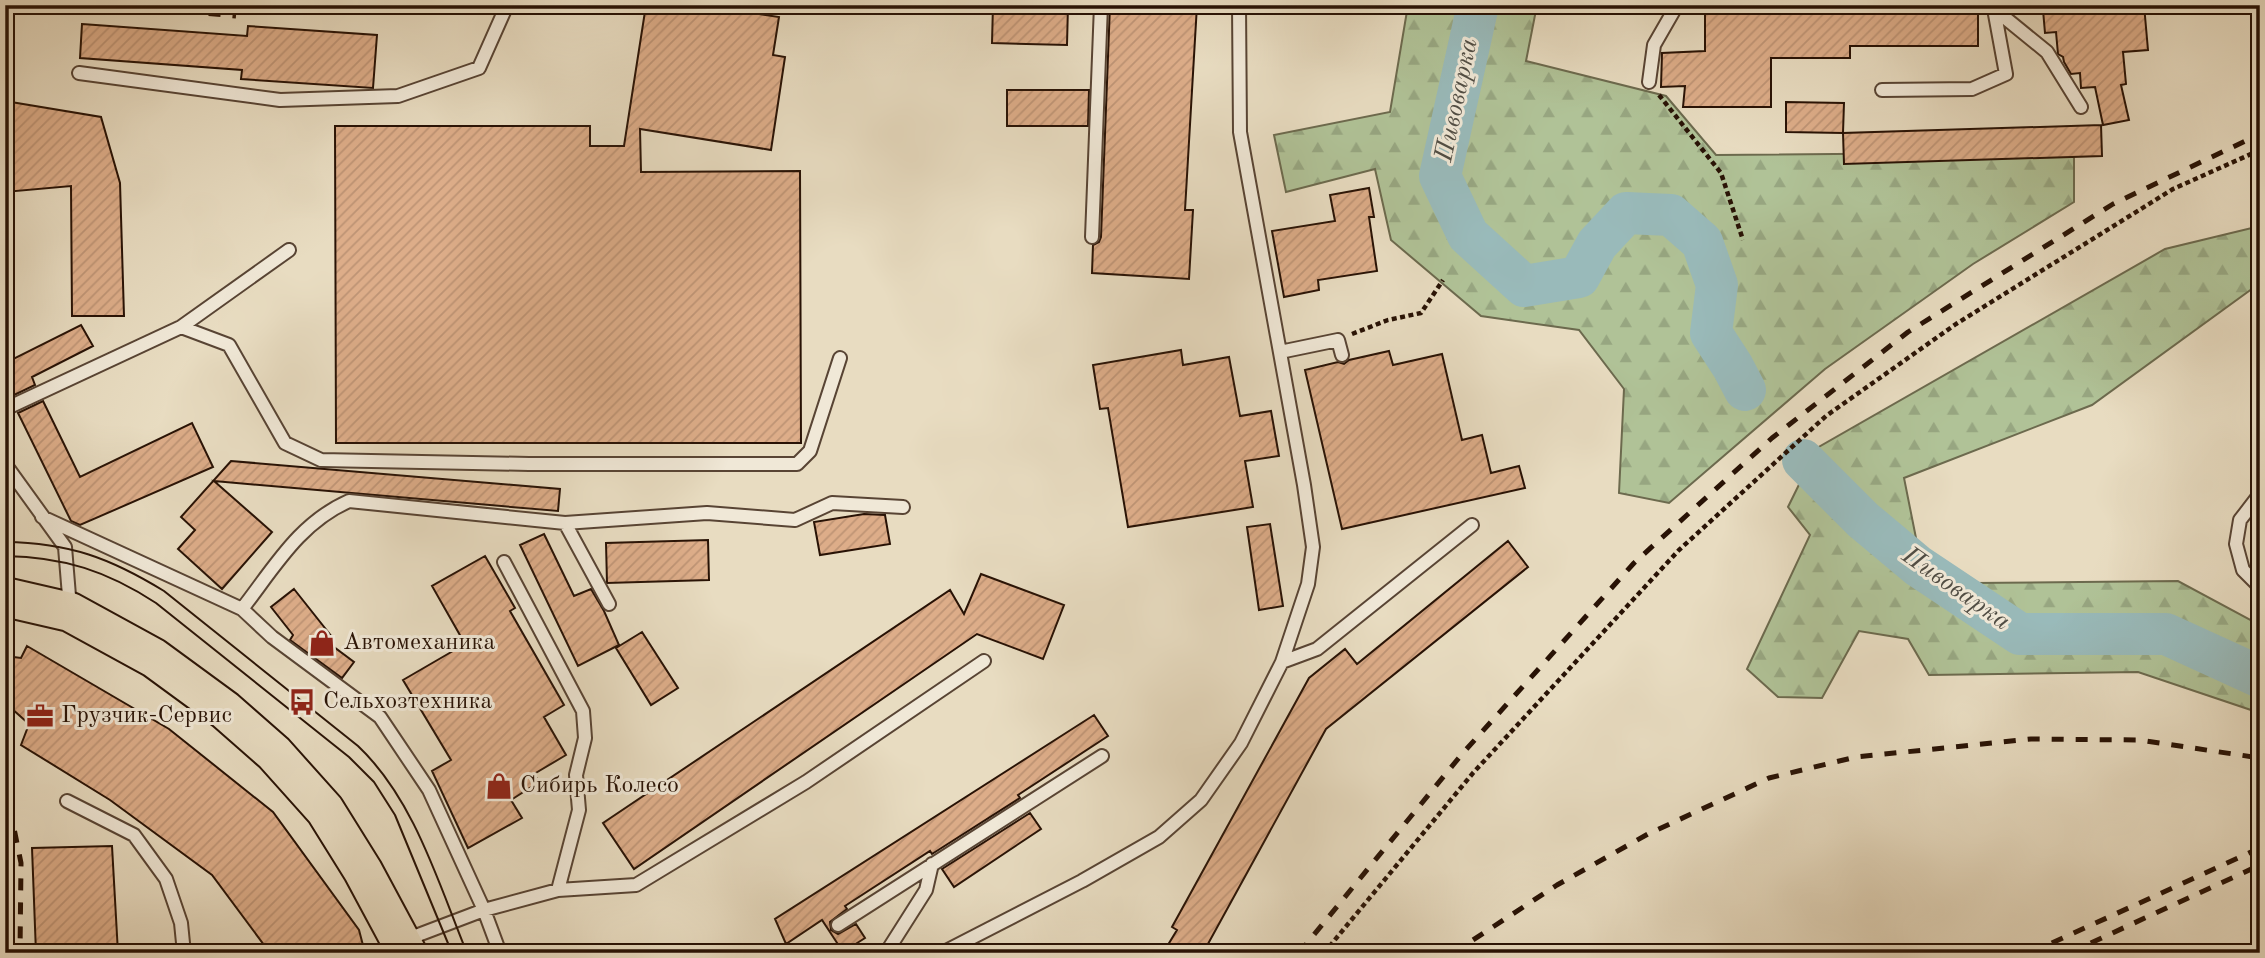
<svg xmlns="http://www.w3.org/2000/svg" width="2265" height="958" font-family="'Old Standard TT',serif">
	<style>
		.forest { fill: url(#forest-firs); stroke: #6c6a4e; stroke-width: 2 }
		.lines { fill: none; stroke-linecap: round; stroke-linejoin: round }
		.river { stroke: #99baba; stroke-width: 42 }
		.building { fill: url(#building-hatch); stroke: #281205; stroke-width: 2 }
		.service-casing { stroke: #584434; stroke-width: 16 }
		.primary-casing { stroke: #281205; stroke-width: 42 }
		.path { stroke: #281205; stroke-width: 4.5; stroke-dasharray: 5 3.5; stroke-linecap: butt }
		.service { stroke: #f0e8d7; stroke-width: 12 }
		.primary { stroke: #e8dcc1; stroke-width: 38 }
		.tram { stroke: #281205; stroke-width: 2 }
		.rail { stroke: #281205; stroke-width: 5; stroke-dasharray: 12 12; stroke-linecap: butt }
		.labels { text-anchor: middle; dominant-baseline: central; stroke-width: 6; stroke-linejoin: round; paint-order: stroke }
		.poi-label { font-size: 24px; fill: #281205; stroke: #f0e8d7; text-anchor: start }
		.water-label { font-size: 26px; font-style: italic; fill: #504d44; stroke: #f0e8d7 }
	</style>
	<defs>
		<pattern id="forest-firs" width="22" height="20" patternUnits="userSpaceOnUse" patternTransform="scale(1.75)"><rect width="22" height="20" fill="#b0c297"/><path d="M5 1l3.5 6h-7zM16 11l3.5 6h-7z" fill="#97a681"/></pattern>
		<pattern id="building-hatch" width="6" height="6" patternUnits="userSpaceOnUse" patternTransform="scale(1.75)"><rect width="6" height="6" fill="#ddad89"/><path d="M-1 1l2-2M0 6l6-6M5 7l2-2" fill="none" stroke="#be9475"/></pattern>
	</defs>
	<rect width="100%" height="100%" fill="#e8dcc1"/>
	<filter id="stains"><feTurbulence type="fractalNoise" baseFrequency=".00286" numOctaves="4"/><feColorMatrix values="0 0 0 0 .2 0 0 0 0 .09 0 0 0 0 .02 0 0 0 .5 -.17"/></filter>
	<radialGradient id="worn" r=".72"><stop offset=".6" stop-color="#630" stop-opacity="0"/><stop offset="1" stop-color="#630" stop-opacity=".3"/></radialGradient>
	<path class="forest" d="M 1408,5 L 1537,5 L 1526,61 L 1666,96 L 1716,155 L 2074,152 L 2074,202 L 1973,264 L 1825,369 L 1669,503 L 1619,493 L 1624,389 L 1579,330 L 1481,316 L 1391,240 L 1375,169 L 1286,192 L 1274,135 L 1390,112 Z
		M 2260,226 L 2260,283 L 2092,405 L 1904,478 L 1920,558 L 1973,583 L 2178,581 L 2260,625 L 2260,713 L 2138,672 L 1929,675 L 1908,639 L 1859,631 L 1822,698 L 1778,697 L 1747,669 L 1810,535 L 1788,507 L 1817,448 L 2165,249 Z"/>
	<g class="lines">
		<path class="river" d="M 1478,5 L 1440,176 L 1468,235 L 1524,286 L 1579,277 L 1597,244 L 1626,213 L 1671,215 L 1702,242 L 1717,285 L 1711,333 L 1733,367 L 1745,390
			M 1803,460 L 1863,520 L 1918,566 L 2020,634 L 2166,634 L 2260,677"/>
	</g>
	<path class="building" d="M 646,5 L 731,5 L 731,10 L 779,17 L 773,55 L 785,57 L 771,150 L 640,129 L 641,172 L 800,171 L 801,443 L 336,443 L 335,126 L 590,126 L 590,146 L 624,146 Z
		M 993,5 L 1068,5 L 1067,45 L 992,43 Z
		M 1110,5 L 1197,5 L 1185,210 L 1193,210 L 1189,279 L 1092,273 L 1093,245 L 1099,242 L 1101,237 Z
		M 1705,5 L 1920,5 L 1920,12 L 1978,12 L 1978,46 L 1850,46 L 1850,58 L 1771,58 L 1771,107 L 1683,107 L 1685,86 L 1661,87 L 1662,53 L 1705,51 Z
		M 2096,5 L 2144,5 L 2148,50 L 2123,52 L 2126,84 L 2121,85 L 2129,120 L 2103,125 L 2095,87 L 2081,88 L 2080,73 L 2071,74 L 2064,62 L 2063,57 L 2058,54 L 2056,32 L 2045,33 L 2043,10 Z
		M 82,24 L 247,36 L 248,26 L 377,35 L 373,88 L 241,79 L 242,70 L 80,58 Z
		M 1007,90 L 1089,90 L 1088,126 L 1007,126 Z
		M 5,101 L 101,117 L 120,183 L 124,316 L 72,316 L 71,186 L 5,192 Z
		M 1786,102 L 1844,103 L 1843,133 L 1786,132 Z
		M 2101,125 L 2102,156 L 1844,164 L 1843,133 Z
		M 1369,188 L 1374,217 L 1369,217 L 1377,271 L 1318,280 L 1319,290 L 1284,297 L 1272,231 L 1335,221 L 1330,195 Z
		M 81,325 L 93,346 L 32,377 L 35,385 L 10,397 L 5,388 L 5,363 Z
		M 1181,350 L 1183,365 L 1229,357 L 1240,416 L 1271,411 L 1279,456 L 1245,461 L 1253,507 L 1128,527 L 1108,408 L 1100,409 L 1093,365 Z
		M 1389,351 L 1393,365 L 1442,354 L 1462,440 L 1482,435 L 1491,473 L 1519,466 L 1525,488 L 1342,529 L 1305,370 L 1338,362 L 1344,364 L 1349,360 Z
		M 43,401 L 80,477 L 192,423 L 213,467 L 80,525 L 71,521 L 18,413 Z
		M 231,461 L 560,489 L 558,511 L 214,481 L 272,532 L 222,589 L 178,549 L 195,530 L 181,517 Z
		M 864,514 L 885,515 L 890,544 L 820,555 L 814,522 Z
		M 1270,524 L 1283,606 L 1259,610 L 1247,527 Z
		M 544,534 L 574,596 L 591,589 L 604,611 L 619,645 L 578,666 L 520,545 Z
		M 708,540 L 709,580 L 607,583 L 606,543 Z
		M 1508,541 L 1528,567 L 1326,729 L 1203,953 L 1163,953 L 1177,930 L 1172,927 L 1309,678 L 1345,649 L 1357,664 Z
		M 485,556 L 515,608 L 510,611 L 564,705 L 544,717 L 566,755 L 534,774 L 539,782 L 511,800 L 522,818 L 468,848 L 432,771 L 451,760 L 403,680 L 465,644 L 432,586 Z
		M 981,574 L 1064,605 L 1043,659 L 977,634 L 634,869 L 603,823 L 950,590 L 964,614 Z
		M 294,589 L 332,637 L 326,641 L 354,662 L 342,678 L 290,640 L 293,635 L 271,607 Z
		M 642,632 L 678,688 L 651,705 L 616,648 Z
		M 27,646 L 169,729 L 273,812 L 359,930 L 365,953 L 270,953 L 212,875 L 110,800 L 21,745 L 29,724 L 11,708 L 5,707 L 5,656 L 21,658 Z
		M 1094,715 L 1108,736 L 1018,795 L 1020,798 L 932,854 L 930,851 L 845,906 L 847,909 L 830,922 L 831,930 L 838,934 L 856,924 L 865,938 L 843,952 L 822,920 L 786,944 L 775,919 Z
		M 1030,813 L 1041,829 L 954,887 L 942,869 Z
		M 112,846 L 118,953 L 36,953 L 32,848 Z"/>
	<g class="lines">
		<defs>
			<path id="service" d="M 1993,8 L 2047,52 L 2081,107
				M 79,73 L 280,100 L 398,96 L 479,68 L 507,5
				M 1649,82 L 1654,45 L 1677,5
				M 1882,90 L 1972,89 L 2006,74 L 1994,9
				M 1092,237 L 1101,5
				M 181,327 L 229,345 L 285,443 L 321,460 L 529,464 L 797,464 L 810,451 L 840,358
				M 1280,352 L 1338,340 L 1342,355
				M 5,409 L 181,327 L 289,250
				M 5,464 L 65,547 L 70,608
				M 2260,494 L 2240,520 L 2236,544 L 2243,570 L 2260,587
				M 42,517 L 242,609 L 272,637 L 380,717 L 429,790 L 484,910 L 500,953
				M 565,523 L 707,513 L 795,520 L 832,503 L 903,507
				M 504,562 L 583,711 L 585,738 L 576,775 L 579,810 L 558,890
				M 242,609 C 274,568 299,523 349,501 L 565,523 L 609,604
				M 1282,662 L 1317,649 L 1472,525
				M 67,801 L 134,835 L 166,879 L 181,923 L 184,953
				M 838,925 L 1102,756
				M 405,940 L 484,910 L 558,890 L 636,885 L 806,782 L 984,661
				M 886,953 L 926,890 L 932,864
				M 942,953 L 1082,881 L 1159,837 L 1201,800 L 1241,743 L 1282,662 L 1308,584 L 1313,547 L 1304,485 L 1240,132 L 1239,5"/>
			<path id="primary" d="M 5,597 L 70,612 L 154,658 L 225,710 L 274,753 L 325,810 L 363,871 L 407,953"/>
		</defs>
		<use href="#service" class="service-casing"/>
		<use href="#primary" class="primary-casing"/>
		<path class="path" d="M 1659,95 L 1721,173 L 1743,240
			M 1352,334 L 1388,320 L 1421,313 L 1443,280
			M 1324,953 L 1473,773 L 1679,550 L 1826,416 L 1956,324 L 2173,189 L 2260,150"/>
		<use href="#service" class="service"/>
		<use href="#primary" class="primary"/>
		<path class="tram" d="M 5,542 C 70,543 110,558 164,591 L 358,746 C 414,799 438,882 467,953
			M 5,556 C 64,557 107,571 156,603 L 349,757 L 374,782 L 395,815 L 452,953"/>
		<path class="rail" d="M 113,5 L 236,16
			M 5,784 L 21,863 L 20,953
			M 1299,953 L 1462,754 L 1634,563 L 1772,438 L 1908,332 L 2113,204 L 2260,134
			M 1453,953 L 1557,885 L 1648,834 L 1769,778 L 1856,757 L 2031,739 L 2139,740 L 2260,758
			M 2030,953 L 2260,848
			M 2069,953 L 2260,865"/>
	</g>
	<defs>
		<symbol id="shop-bare" viewBox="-9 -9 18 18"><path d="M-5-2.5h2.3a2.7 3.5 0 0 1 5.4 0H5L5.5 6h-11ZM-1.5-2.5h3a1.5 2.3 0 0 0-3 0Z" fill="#8f2418" stroke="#f0e8d7" stroke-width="2.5" paint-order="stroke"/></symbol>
		<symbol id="bus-bare" viewBox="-9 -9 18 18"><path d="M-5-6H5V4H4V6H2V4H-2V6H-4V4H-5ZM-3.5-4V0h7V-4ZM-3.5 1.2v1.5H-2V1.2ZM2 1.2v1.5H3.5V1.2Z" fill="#8f2418" stroke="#f0e8d7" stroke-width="2.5" paint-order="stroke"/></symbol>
		<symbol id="office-bare" viewBox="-9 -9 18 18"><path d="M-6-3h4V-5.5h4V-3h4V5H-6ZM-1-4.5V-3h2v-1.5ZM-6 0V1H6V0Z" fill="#8f2418" stroke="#f0e8d7" stroke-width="2.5" paint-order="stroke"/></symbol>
	</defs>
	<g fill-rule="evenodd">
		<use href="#shop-bare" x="303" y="624" width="38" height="38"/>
		<use href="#bus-bare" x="283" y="683" width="38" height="38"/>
		<use href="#office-bare" x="21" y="697" width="38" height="38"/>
		<use href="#shop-bare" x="480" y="767" width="38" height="38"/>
	</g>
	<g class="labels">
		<g class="poi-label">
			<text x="343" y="643">Автомеханика</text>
			<text x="323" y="702">Сельхозтехника</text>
			<text x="61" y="716">Грузчик-Сервис</text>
			<text x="520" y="786">Сибирь Колесо</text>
		</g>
		<g class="water-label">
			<text transform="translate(1457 100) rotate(-78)">Пивоварка</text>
			<text transform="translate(1956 589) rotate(35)">Пивоварка</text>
		</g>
	</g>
	<rect width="2265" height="958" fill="none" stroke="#e8dcc1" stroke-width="28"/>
	<rect x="7" y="7" width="2251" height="944" fill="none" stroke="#281205" stroke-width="3.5"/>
	<rect x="14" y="14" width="2237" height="930" fill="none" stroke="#281205" stroke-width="2"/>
	<rect width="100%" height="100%" filter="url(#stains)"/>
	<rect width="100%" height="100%" fill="url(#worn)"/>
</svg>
